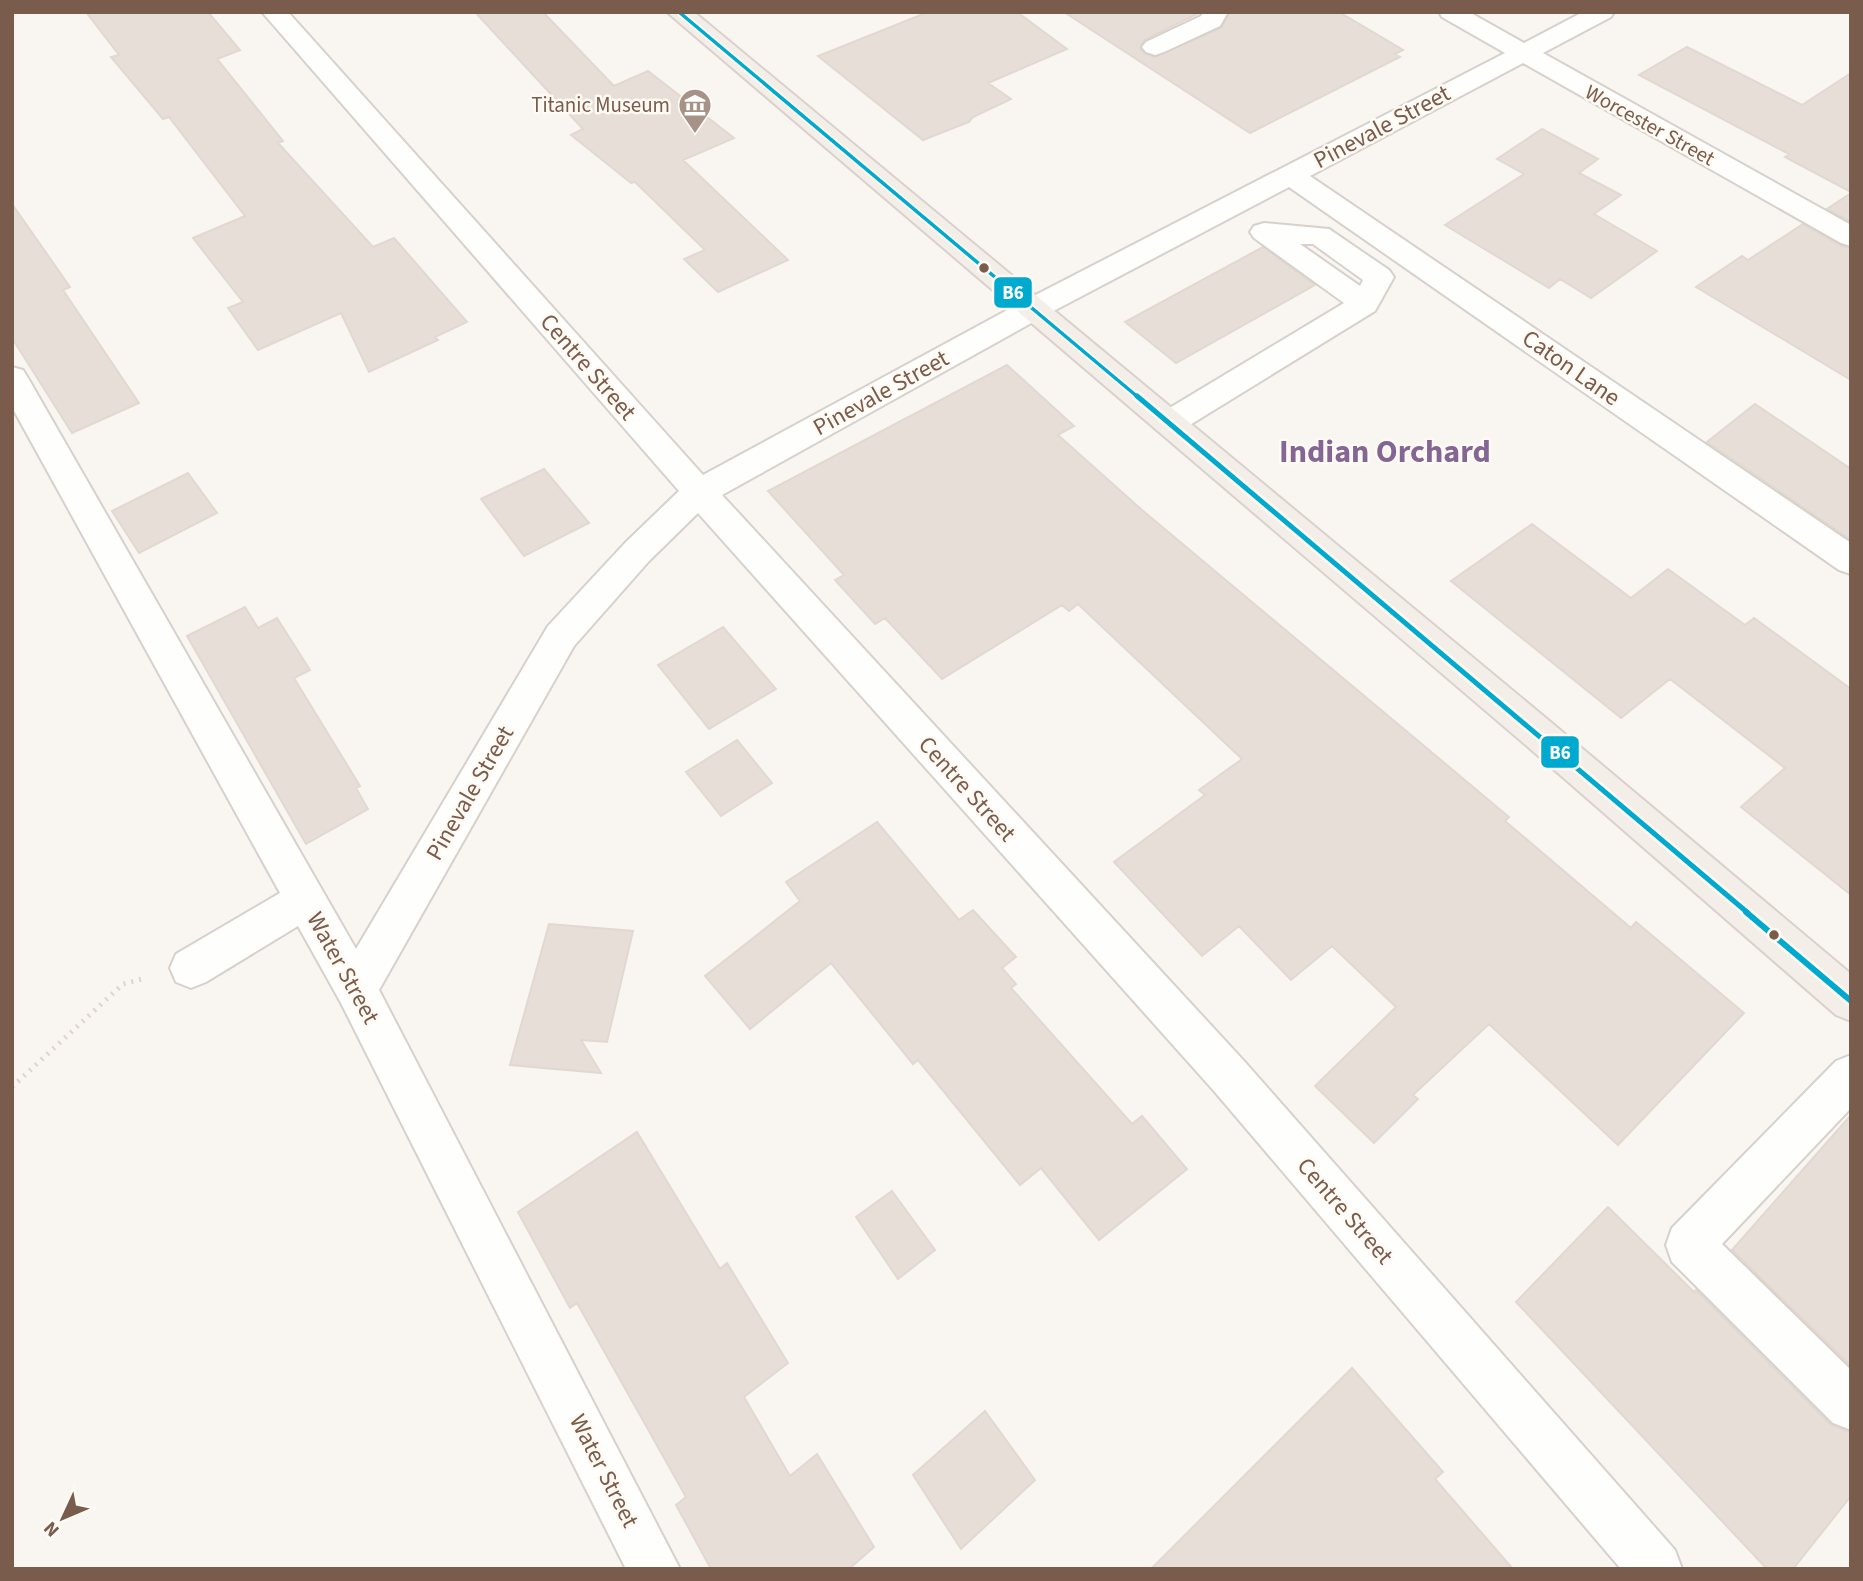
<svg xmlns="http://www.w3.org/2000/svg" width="1863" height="1581" font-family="'Source Sans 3',sans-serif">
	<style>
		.building { fill: #e6ded7; stroke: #e2d8d2; stroke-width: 2 }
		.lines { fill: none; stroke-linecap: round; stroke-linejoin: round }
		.minor-casing { stroke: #d7d1cb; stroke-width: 4 }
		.major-casing { stroke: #dad1cc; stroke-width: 4 }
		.path { stroke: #dcd5d0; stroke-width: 5; stroke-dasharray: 2 6; stroke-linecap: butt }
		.minor { fill: #fefefd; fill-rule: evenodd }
		.major { fill: #f3eee8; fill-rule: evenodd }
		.bus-1-far2-casing { stroke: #fffaf3; stroke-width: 7 }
		.bus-1-far1-casing { stroke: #fffaf3; stroke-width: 10 }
		.bus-1-casing { stroke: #fffaf3; stroke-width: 11 }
		.bus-1-far2 { stroke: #00a9ce; stroke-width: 3.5 }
		.bus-1-far1 { stroke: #00a9ce; stroke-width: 5 }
		.bus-1 { stroke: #00a9ce; stroke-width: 6 }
		.bus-dot { fill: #7a5c4d; stroke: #fffaf3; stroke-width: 2.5 }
		.labels { text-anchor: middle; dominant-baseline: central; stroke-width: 5; stroke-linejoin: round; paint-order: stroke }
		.far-poi-label { font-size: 21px; fill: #7a5c4d; stroke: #fffaf3; text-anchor: end }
		.far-street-label { font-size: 21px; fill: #7a5c4d; stroke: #fffaf3 }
		.street-label { font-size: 24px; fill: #7a5c4d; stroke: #fffaf3 }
		.district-label { font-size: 32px; font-weight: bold; fill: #846695; stroke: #fffaf3 }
		.line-badge { stroke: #fffaf3; stroke-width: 2.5 }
		.badge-label { font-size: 19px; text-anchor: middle; font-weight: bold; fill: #fff }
	</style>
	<rect width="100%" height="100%" fill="#f9f5f0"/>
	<path class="building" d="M 86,12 L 208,12 L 240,50 L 217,59 L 283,141 L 278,143 L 373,247 L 394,238 L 467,322 L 435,337 L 438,340 L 369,372 L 341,313 L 258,350 L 228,308 L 243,302 L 193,238 L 245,216 L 169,117 L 163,119 L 111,57 L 119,55 Z
		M 475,12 L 543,12 L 614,86 L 648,71 L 734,138 L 683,160 L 788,260 L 718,292 L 684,259 L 705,250 L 635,182 L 631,183 L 571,135 L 583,129 Z
		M 928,12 L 1017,12 L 1067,49 L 988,83 L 1011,99 L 973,117 L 969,122 L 923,140 L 818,56 Z
		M 1064,12 L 1201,12 L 1144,40 L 1140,49 L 1145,54 L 1154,57 L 1221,28 L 1230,12 L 1339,12 L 1403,50 L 1395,54 L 1400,57 L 1250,133 Z
		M 1687,47 L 1802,105 L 1851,73 L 1851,192 L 1785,157 L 1789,154 L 1639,75 Z
		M 1542,129 L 1598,159 L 1579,173 L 1621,195 L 1594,214 L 1657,251 L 1591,298 L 1560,279 L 1549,288 L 1445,225 L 1524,174 L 1497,159 Z
		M 1851,193 L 1851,222 L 1827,209 Z
		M 12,204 L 70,287 L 63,290 L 139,403 L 72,433 L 12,338 Z
		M 1803,224 L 1840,245 L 1851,248 L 1851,380 L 1696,287 L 1742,256 L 1748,260 Z
		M 1263,247 L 1315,285 L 1176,363 L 1125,322 Z
		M 1007,365 L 1074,426 L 1058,435 L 1142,510 L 1509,817 L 1505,821 L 1631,928 L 1636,922 L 1744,1013 L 1618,1145 L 1489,1024 L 1413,1095 L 1418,1099 L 1374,1143 L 1315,1086 L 1396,1007 L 1332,946 L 1291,980 L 1239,926 L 1202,956 L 1114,862 L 1205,795 L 1199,790 L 1242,759 L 1078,604 L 1069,611 L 1062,605 L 942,679 L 885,618 L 875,624 L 835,580 L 844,575 L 768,491 Z
		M 1755,404 L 1851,469 L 1851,540 L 1707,442 Z
		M 544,469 L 589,523 L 524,556 L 481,499 Z
		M 188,473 L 217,513 L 139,553 L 112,511 Z
		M 1532,524 L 1631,598 L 1668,569 L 1745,625 L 1754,618 L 1851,689 L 1851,895 L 1741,807 L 1785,768 L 1670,679 L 1621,718 L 1451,581 Z
		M 245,607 L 258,628 L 277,618 L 310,670 L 294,678 L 360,786 L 356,788 L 368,809 L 306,844 L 187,636 Z
		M 723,627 L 776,689 L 709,729 L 658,665 Z
		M 737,740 L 772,783 L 721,816 L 686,772 Z
		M 877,822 L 959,920 L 973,910 L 1016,957 L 1002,968 L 1016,984 L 1011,988 L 1132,1124 L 1142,1116 L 1187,1169 L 1099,1240 L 1041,1168 L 1020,1185 L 918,1060 L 913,1064 L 831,963 L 750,1029 L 705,976 L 800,901 L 786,882 Z
		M 549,924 L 633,931 L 607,1042 L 581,1040 L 601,1073 L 510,1065 Z
		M 1851,1115 L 1851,1366 L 1732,1250 Z
		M 637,1132 L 720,1269 L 727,1263 L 788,1363 L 744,1397 L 790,1476 L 817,1454 L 874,1547 L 849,1569 L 711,1569 L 676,1505 L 686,1497 L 577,1303 L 570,1308 L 518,1212 Z
		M 892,1191 L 935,1250 L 898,1279 L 856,1217 Z
		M 1608,1207 L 1694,1292 L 1696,1290 L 1831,1425 L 1851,1432 L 1851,1496 L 1793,1569 L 1767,1569 L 1516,1302 Z
		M 1352,1368 L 1443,1472 L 1435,1479 L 1513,1569 L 1151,1569 Z
		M 985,1411 L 1035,1480 L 961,1549 L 913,1475 Z"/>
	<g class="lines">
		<defs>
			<path id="minor" d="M 262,12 L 288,12 L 703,475 L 1022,302 L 1505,53 L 1442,17 L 1439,12 L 1469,12 L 1524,43 L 1583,12 L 1614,12 L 1611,17 L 1543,53 L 1851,225 L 1851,246 L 1841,243 L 1523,63 L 1310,176 L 1851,543 L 1851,574 L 1839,570 L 1289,187 L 1044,316 L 722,495 L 1244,1061 L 1675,1550 L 1682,1569 L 1621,1569 L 1214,1091 L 698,513 L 649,561 L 574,646 L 379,990 L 680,1569 L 626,1569 L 341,1003 L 298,926 L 206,982 L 191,988 L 176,982 L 170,968 L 176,954 L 280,893 L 12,407 L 12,367 L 23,370 L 28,378 L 356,949 L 548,626 L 625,543 L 679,491 Z
				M 1204,12 L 1228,12 L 1220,26 L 1164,52 L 1155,55 L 1146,52 L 1142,47 L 1146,42 L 1201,16 Z
				M 1264,223 L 1329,229 L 1389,270 L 1394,277 L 1375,311 L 1180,431 L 1169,434 L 1158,431 L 1153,423 L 1158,415 L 1344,303 L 1254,238 L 1250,232 L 1254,226 ZM 1300,244 L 1313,244 L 1363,280 L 1360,286 Z
				M 1851,1055 L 1851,1108 L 1722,1244 L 1851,1370 L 1851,1430 L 1833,1423 L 1672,1262 L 1666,1245 L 1672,1228 L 1836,1061 Z"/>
			<path id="major" d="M 667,12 L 694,12 L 1553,724 L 1851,974 L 1851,1021 L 1836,1015 L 1527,746 Z"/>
		</defs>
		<use href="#minor" class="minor-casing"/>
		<use href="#major" class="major-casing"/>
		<path class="path" d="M 12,1087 L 123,984 L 142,979"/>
		<use href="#minor" class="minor"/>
		<use href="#major" class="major"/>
		<defs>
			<path id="bus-1-far2" d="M 679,12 L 1139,398"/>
			<path id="bus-1-far1" d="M 1137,396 L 1748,913"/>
			<path id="bus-1" d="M 1746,912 L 1851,1001"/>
		</defs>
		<use href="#bus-1-far2" class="bus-1-far2-casing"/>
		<use href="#bus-1-far1" class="bus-1-far1-casing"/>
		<use href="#bus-1" class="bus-1-casing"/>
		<use href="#bus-1-far2" class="bus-1-far2"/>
		<use href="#bus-1-far1" class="bus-1-far1"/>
		<use href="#bus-1" class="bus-1"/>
	</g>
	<defs>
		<symbol id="museum-pin" viewBox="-11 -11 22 30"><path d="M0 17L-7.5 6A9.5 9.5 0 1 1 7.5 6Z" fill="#a69286" stroke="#fffaf3"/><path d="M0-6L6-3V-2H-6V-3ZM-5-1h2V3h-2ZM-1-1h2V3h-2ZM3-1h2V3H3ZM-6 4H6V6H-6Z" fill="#fff"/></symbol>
	</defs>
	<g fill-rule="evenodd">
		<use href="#museum-pin" x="676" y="86" width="38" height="52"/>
	</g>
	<g class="bus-dot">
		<circle cx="984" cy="268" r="6"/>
		<circle cx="1774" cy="935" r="6"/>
	</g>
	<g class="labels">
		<g class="far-poi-label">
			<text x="670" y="105">Titanic Museum</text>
		</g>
		<g class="far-street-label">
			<text transform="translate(1650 125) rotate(29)">Worcester Street</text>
		</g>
		<g class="street-label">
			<text transform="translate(1382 127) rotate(-28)">Pinevale Street</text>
			<text transform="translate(588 367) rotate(49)">Centre Street</text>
			<text transform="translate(1571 368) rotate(35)">Caton Lane</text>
			<text transform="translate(881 393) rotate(-29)">Pinevale Street</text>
			<text transform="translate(967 789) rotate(48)">Centre Street</text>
			<text transform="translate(470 793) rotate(-60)">Pinevale Street</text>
			<text transform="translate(343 968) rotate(61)">Water Street</text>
			<text transform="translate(1345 1211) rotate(49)">Centre Street</text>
			<text transform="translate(604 1471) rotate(63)">Water Street</text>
		</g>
		<g class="district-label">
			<text x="1385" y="452">Indian Orchard</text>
		</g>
	</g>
	<g class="line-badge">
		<rect x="993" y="276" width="40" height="33" rx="7" fill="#00a9ce"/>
		<rect x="1540" y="735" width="40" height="34" rx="7" fill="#00a9ce"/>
	</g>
	<g class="badge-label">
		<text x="1013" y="299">B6</text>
		<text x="1560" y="759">B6</text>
	</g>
	<rect width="1863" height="1581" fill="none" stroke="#7a5c4d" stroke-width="28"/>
	<g transform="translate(63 1518) rotate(226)" stroke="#fffaf3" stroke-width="5" paint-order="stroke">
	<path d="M0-5L12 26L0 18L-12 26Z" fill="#7a5c4d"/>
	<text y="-10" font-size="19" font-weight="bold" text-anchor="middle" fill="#7a5c4d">N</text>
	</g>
</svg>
